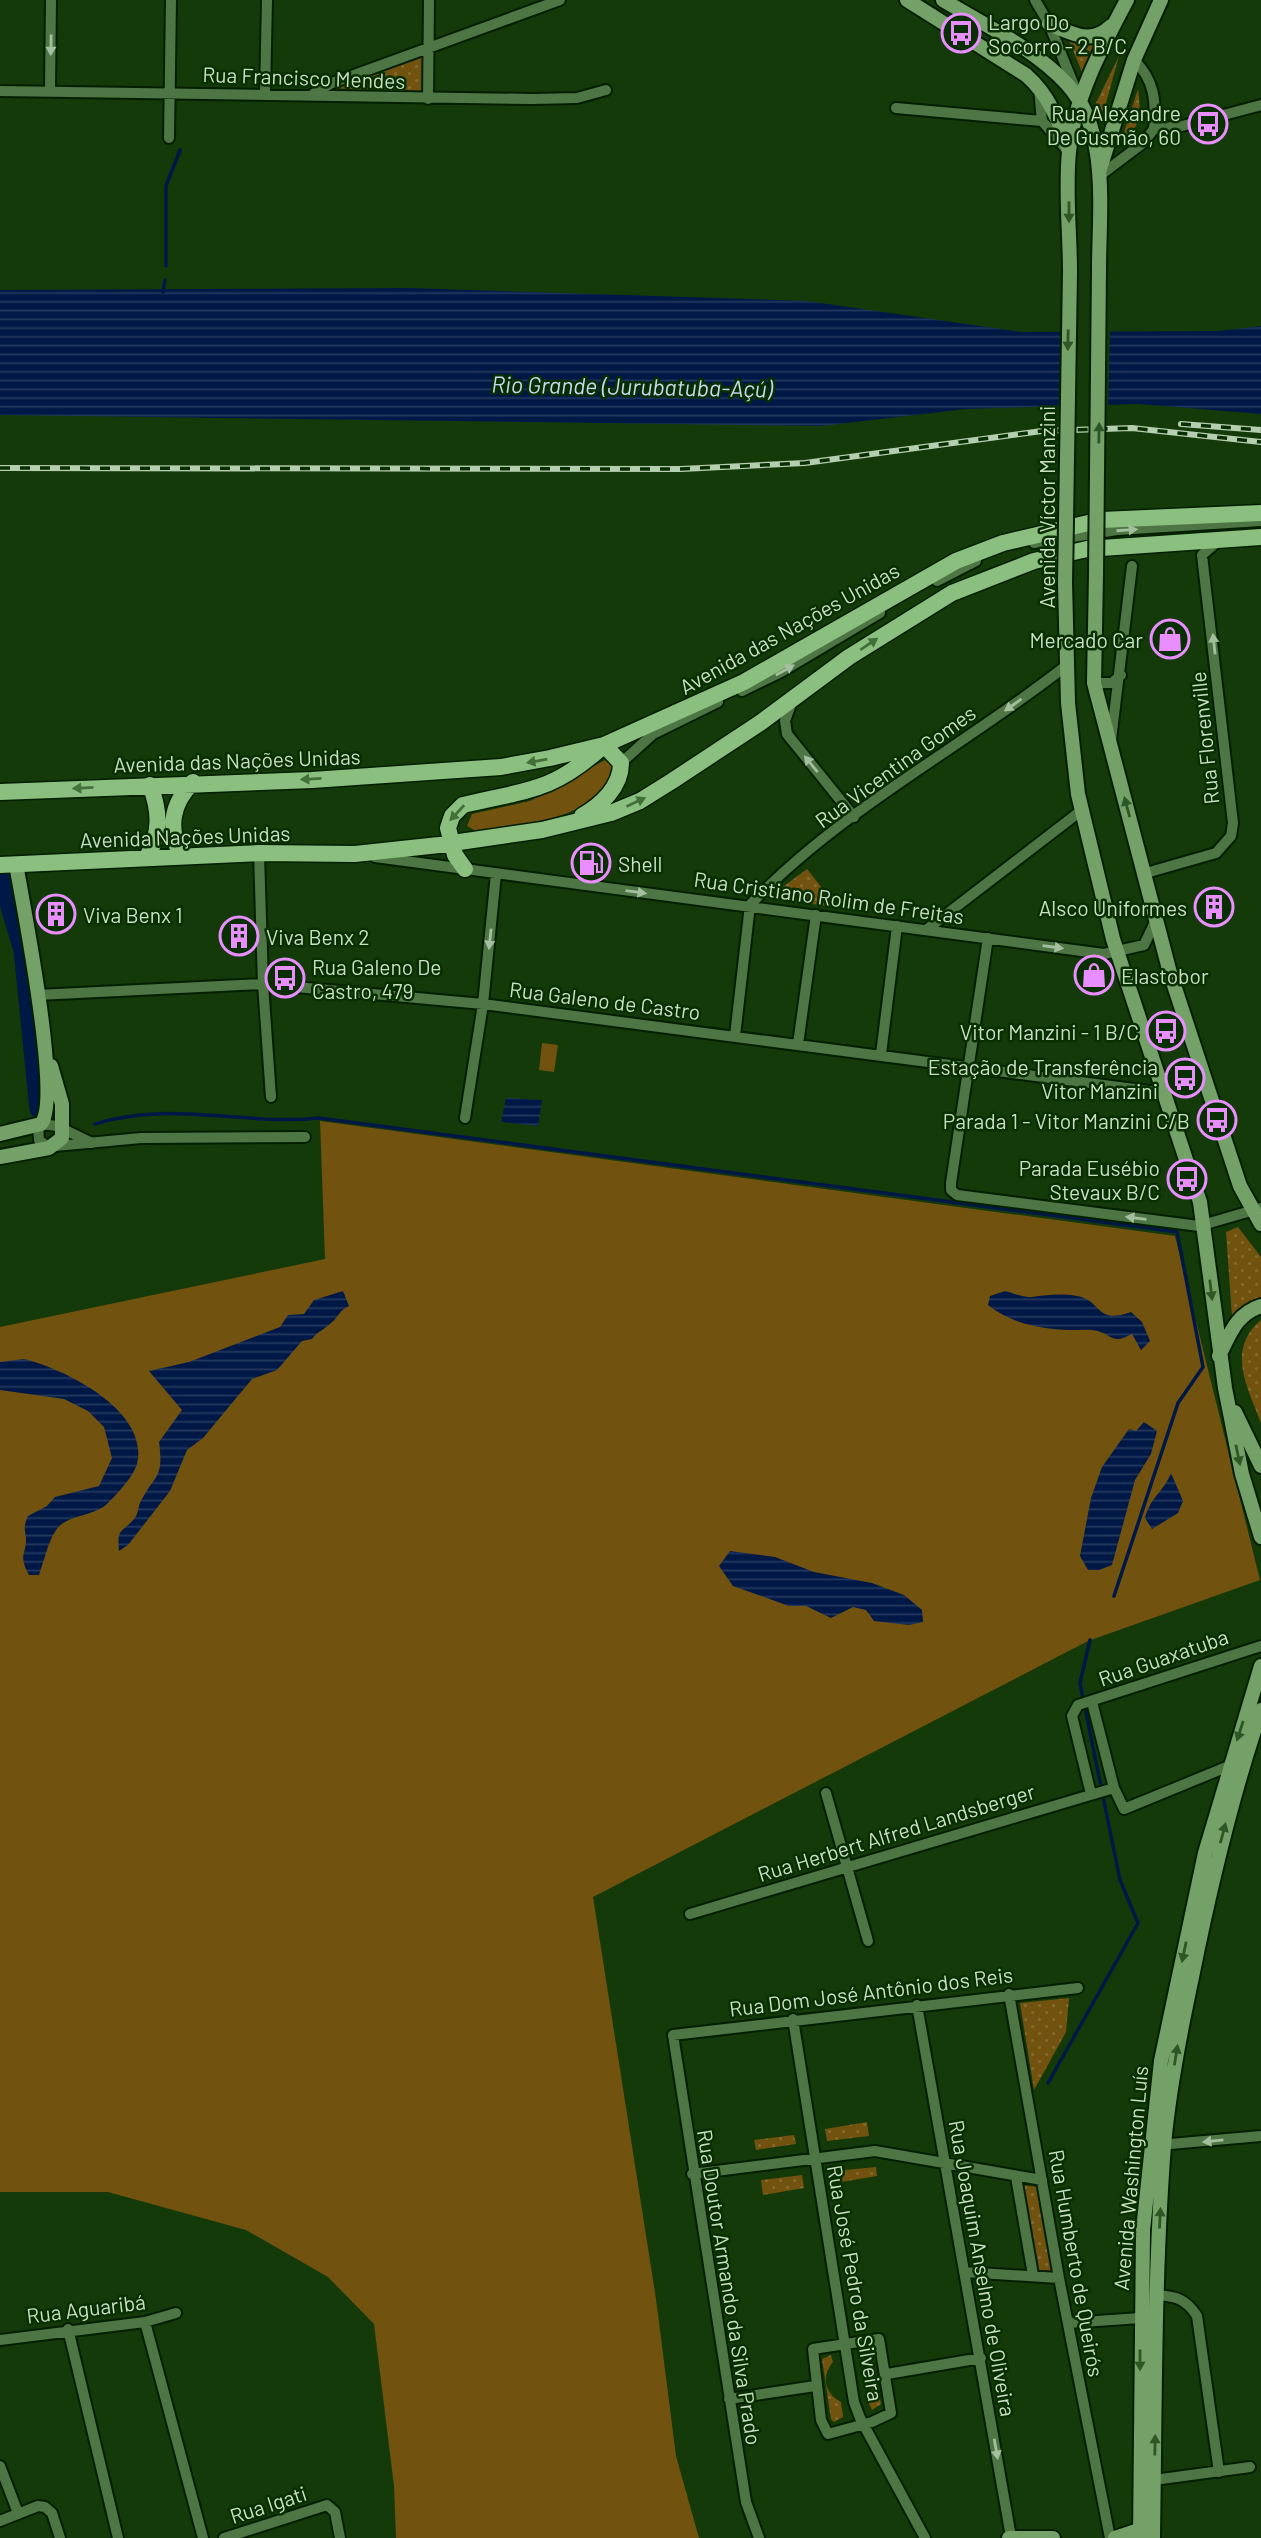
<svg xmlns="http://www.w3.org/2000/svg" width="1261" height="2538" font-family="Barlow,sans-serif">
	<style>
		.green { fill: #72520f }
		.park { fill: url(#park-dots) }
		.water { fill: url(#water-rules) }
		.pier { fill: #143a09 }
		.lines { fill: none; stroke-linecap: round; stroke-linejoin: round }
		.stream { stroke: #001846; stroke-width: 3.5 }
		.river { stroke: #001846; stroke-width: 19 }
		.minor-casing { stroke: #031f00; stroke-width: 14 }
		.major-casing { stroke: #031f00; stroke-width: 18 }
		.highway-casing { stroke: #031f00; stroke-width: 19 }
		.minor { stroke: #4e7544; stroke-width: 10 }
		.major { stroke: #73a167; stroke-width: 14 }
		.highway { stroke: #8bbf7f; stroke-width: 16 }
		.rail-casing { stroke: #b6ceb0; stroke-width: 6 }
		.rail { stroke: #082f00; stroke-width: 3.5; stroke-dasharray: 10; stroke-linecap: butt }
		.major-bridge-casing { stroke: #031f00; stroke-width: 18; stroke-linecap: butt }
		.major-bridge { stroke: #73a167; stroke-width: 14 }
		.oneway { fill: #a4bf9e }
		.oneway2 { fill: #2d5724 }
		.oneway3 { fill: #437039 }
		.labels { text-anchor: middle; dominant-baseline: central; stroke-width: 5; stroke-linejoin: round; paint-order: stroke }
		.poi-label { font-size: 21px; fill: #c9dfc4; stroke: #082f00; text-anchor: end }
		.street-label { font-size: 21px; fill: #c9dfc4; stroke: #082f00 }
		.water-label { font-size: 23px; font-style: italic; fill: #c8d7ef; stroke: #082f00 }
	</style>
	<defs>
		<pattern id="park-dots" width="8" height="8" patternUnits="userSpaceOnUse" patternTransform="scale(1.75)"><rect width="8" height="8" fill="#72520f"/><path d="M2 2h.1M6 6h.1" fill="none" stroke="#856a30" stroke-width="1.8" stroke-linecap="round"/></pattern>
		<pattern id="water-rules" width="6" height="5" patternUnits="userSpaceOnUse" patternTransform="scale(1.75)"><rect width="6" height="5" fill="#001846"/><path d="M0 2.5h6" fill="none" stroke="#24395f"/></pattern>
	</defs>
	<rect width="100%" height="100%" fill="#143a09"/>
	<path class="green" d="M 607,759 L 614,769 C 595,823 524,822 476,831 L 467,826 L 472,814 L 530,801 Z
		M 542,1043 L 558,1045 L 554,1072 L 539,1070 Z
		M 320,1121 L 1175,1236 L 1260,1580 L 1088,1641 L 593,1897 L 656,2299 L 676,2456 L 699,2538 L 396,2538 L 394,2486 L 374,2324 L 328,2277 L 246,2230 L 108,2192 L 0,2192 L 0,1327 L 325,1259 Z"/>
	<path class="park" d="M 1066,33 L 1103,36 L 1084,77 Z
		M 422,53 L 423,93 L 330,88 Z
		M 1119,56 L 1102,117 L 1094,107 Z
		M 1138,89 C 1141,109 1141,131 1121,142 Z
		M 807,869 L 837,907 L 787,901 L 780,896 L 780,889 Z
		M 1238,1227 L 1261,1257 L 1261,1299 L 1232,1317 L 1226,1232 Z
		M 1261,1320 L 1261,1423 C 1247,1386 1226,1350 1261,1320 Z
		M 1069,1998 L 1066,2032 L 1034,2090 L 1020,2003 Z
		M 867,2122 L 869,2136 L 827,2141 L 825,2129 Z
		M 794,2135 L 796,2144 L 756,2150 L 754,2140 Z
		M 876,2167 L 877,2176 L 835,2183 L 835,2171 Z
		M 802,2175 L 804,2188 L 763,2195 L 761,2180 Z
		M 1020,2185 L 1039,2187 L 1054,2272 L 1035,2271 Z
		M 870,2350 L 881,2404 L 872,2410 L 866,2397 C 887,2374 863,2370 860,2352 Z
		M 831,2355 L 833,2362 C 821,2376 824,2393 841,2402 L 843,2417 L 834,2422 L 831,2419 L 822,2359 Z"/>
	<path class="water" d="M 408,288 L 807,301 L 1021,332 L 1219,331 L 1261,326 L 1261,414 L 1138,404 L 966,409 L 821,426 L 0,415 L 0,290 Z
		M 506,1098 L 542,1100 L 538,1126 L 501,1122 Z
		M 343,1291 L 349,1306 C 338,1311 339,1317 331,1323 C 324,1330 318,1331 312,1339 L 302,1341 L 277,1370 L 252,1379 L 203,1438 L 187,1450 L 170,1491 L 128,1545 L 119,1551 C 117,1527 121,1534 134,1519 C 138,1515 138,1508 140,1503 C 155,1473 164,1480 159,1442 L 182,1410 L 149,1371 L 189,1362 L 280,1327 L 288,1315 L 304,1314 L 314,1300 Z
		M 1005,1291 C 1013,1293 1024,1298 1032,1297 C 1046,1295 1062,1293 1077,1296 C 1103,1301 1095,1325 1131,1312 L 1142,1322 L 1150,1341 L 1141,1350 L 1132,1334 C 1112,1344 1115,1337 1098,1331 C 1090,1329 1078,1330 1070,1330 C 1041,1329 1012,1324 988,1305 L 990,1296 Z
		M 24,1359 C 65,1369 150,1411 137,1464 C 133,1477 117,1494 108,1503 C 94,1517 67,1514 56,1530 C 48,1542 44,1561 39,1575 L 29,1575 C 18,1554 26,1556 26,1539 C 25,1529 23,1527 28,1516 L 47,1506 L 55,1497 L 99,1486 L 112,1458 L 104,1427 L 88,1411 L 64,1399 L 0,1390 L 0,1362 Z
		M 1144,1422 L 1157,1431 L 1151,1454 L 1135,1480 L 1112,1565 L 1099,1570 L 1088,1570 L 1080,1556 L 1091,1498 L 1102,1467 L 1129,1429 L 1136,1431 Z
		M 1171,1473 L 1183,1501 L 1178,1513 L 1152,1529 L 1145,1518 C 1151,1496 1163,1493 1171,1473 Z
		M 730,1551 L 775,1557 L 814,1572 L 872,1583 L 904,1595 L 922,1610 L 923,1622 L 909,1625 L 874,1621 L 866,1610 L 853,1607 L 831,1618 L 806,1606 L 789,1606 L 733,1586 L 719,1566 Z"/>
	<path class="pier" d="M 1110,328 L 1108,408 L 1062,410 L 1063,329 Z"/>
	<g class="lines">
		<path class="stream" d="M 166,266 L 166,186 L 180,150
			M 163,292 L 165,280
			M 95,1124 C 169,1100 245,1126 319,1118 L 1177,1232 L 1203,1367 L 1178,1403 L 1114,1596
			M 1048,2083 L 1138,1923 L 1120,1880 L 1080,1683 L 1090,1640"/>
		<path class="river" d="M 2,881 L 23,950 L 39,1109"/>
		<defs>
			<path id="minor" d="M 1035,0 L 1049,24 L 1077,93
				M 1039,89 L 1042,121 L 1067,150
				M 0,91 L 533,99 L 577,98 L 606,90
				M 50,91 L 51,0
				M 265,94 L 267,0
				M 313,94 L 332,83 L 560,0
				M 428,99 L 429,0
				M 896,108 L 1042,121
				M 1154,129 L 1182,126 L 1261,105
				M 169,138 L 171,0
				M 1098,177 L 1143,143 L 1154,129 C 1156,102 1155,80 1134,60
				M 1034,543 L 1117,530 L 1261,521
				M 937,581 L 976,561
				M 1094,683 L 1112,683 L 1121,675
				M 742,691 L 781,672 L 880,613
				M 792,701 L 785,721 L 787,734 L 854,817
				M 1111,740 L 1132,566
				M 621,763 L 653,734 L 718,702
				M 259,853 L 263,984 L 271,1097
				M 375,857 L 1104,954 L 1144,945 L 1156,920
				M 1146,873 L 1216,853 L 1231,836 L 1233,823 L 1202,555 L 1218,541
				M 750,905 C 838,811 966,745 1067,665
				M 926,930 L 1082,810
				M 988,938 L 951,1183 L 951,1190 L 957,1195 L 1199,1226 L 1261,1208
				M 37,995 L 263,984 L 483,1004 L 1165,1093
				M 735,1036 L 750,905
				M 798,1044 L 816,915
				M 881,1054 L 897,926
				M 465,1118 L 483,1004 L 496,874
				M 41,1124 L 57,1126 L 92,1143
				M 38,1125 L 39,1140 L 49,1148
				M 55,1146 L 141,1138 L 305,1137
				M 1092,1702 L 1114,1788 L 1124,1809 L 1229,1766
				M 826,1793 L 868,1941
				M 1091,1794 L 1072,1716 L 1078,1705 L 1261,1646
				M 690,1914 L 1114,1788
				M 1009,1994 L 1059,2278 L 1110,2538
				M 917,2005 L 1011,2537
				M 793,2019 L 854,2402 L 860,2418 L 925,2538
				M 1159,2145 L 1261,2136
				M 692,2174 L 875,2151 L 1042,2180
				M 1016,2177 L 1033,2275
				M 964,2272 L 1059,2278
				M 1156,2295 C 1176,2296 1186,2299 1197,2316 L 1219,2472
				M 145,2322 L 203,2538
				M 1068,2323 L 1140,2318
				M 68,2329 L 118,2538
				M 879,2339 L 891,2413 L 872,2422 L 828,2434 L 821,2420 L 813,2349 Z
				M 0,2340 L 145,2322 L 176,2313
				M 887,2374 L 981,2358
				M 729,2399 L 815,2386
				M 0,2466 L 18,2513
				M 1154,2480 L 1250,2467
				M 0,2521 L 38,2506 L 45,2507 L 52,2513 L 60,2538
				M 224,2538 L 327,2505 L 335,2512 L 340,2538
				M 759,2538 L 746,2502 L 673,2035 L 1078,1988"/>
			<path id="major" d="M 907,0 L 1026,75 C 1050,96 1059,122 1069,151
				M 943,0 C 984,25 1034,48 1067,84 C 1110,131 1099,211 1099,269
				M 1049,24 C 1072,33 1091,46 1111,26
				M 1100,169 L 1134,60 L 1161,0
				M 1070,272 C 1070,233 1065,191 1069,152 C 1074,98 1102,47 1127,0
				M 1096,574 L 1094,683 L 1104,721 L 1170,973 L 1240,1186 L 1261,1224
				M 1065,583 L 1068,703 L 1078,794 L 1113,939 L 1200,1202 L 1225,1388 L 1242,1474 L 1261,1537
				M 0,1134 L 41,1124 C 62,1099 23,905 16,864
				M 0,1157 L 49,1148 L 62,1138 L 62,1104 L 51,1066
				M 1219,1356 C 1230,1334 1236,1314 1261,1306
				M 1235,1412 L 1261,1466
				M 1009,2538 L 1053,2538
				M 1115,2538 L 1139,2530
				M 1140,2538 L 1143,2230 L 1161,2061 L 1205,1853 L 1261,1666
				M 1153,2538 C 1155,2407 1154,2276 1164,2145 C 1169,2089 1180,2033 1192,1977 C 1210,1887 1231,1798 1261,1710"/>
			<path id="highway" d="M 0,792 L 312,780 L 501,767 L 550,758 L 604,745 L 744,682 L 956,561 L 1003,543 L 1101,520 L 1261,513
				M 582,816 C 601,805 621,787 621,763 L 604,745
				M 181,856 C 168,828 171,804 193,782
				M 147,857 C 161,833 160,811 150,785
				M 0,865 L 259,853 L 355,854 L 439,845 L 542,830 L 611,813 L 640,801 L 672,781 L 760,723 L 849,657 L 952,593 L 1034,561 L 1087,549 L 1261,537
				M 465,869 L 455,855 L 448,828 L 452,816 L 463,805 C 525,790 551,793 602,747"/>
		</defs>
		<use href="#minor" class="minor-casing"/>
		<use href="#major" class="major-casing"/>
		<use href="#highway" class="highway-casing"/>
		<use href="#minor" class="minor"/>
		<use href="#major" class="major"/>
		<use href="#highway" class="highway"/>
		<defs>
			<path id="rail" d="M 1181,424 L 1261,430
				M 0,468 L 681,469 L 805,463 L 1042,431 L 1132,428 L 1261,442"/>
		</defs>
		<use href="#rail" class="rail-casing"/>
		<use href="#rail" class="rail"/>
		<defs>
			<path id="major-bridge" d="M 1096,574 L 1099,269
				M 1065,583 L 1070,272"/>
		</defs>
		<use href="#major-bridge" class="major-bridge-casing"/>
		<use href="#major-bridge" class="major-bridge"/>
	</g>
	<defs><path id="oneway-solid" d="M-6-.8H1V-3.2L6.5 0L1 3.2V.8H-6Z" transform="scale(1.75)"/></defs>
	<g class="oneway">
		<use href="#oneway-solid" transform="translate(51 45) rotate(91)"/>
		<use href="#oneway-solid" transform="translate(1127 530) rotate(-4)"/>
		<use href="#oneway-solid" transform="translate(1214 644) rotate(-96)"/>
		<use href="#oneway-solid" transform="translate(785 670) rotate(-29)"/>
		<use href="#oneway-solid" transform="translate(1013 705) rotate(145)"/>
		<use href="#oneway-solid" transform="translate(811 764) rotate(-129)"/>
		<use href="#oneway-solid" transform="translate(636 892) rotate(7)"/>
		<use href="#oneway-solid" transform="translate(490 939) rotate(96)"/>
		<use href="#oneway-solid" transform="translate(1053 947) rotate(8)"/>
		<use href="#oneway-solid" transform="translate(1136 1218) rotate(-173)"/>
		<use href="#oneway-solid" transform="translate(1213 2141) rotate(174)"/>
		<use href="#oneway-solid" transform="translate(996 2449) rotate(80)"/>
	</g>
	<g class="oneway2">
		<use href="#oneway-solid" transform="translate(1069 212) rotate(90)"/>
		<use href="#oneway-solid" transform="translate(1068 340) rotate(91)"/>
		<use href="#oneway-solid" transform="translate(1099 433) rotate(-89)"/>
		<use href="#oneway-solid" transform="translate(1127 807) rotate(-105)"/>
		<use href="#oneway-solid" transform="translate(1211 1290) rotate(83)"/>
		<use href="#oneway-solid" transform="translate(1238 1455) rotate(78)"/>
		<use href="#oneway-solid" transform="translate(1240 1731) rotate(108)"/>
		<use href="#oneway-solid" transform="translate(1223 1833) rotate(-75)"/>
		<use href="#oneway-solid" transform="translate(1184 1952) rotate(102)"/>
		<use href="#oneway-solid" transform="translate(1176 2055) rotate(-81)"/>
		<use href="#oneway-solid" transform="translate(1160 2218) rotate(-87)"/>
		<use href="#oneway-solid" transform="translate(1140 2360) rotate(90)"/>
		<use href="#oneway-solid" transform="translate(1155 2445) rotate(-89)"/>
	</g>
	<g class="oneway3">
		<use href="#oneway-solid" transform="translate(869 644) rotate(-34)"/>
		<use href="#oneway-solid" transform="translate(537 761) rotate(170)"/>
		<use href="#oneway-solid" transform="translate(311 779) rotate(177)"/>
		<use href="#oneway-solid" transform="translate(83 788) rotate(177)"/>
		<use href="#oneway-solid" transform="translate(636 802) rotate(-25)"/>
		<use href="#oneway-solid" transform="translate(457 813) rotate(133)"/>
	</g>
	<defs>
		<symbol id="bus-ring" viewBox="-11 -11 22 22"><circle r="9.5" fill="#082f00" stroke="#e98efe" stroke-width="1.5"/><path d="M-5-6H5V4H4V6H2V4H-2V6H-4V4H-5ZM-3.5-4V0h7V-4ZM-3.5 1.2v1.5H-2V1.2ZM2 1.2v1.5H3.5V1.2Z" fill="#e98efe"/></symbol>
		<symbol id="shop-ring" viewBox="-11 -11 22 22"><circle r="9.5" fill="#082f00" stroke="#e98efe" stroke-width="1.5"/><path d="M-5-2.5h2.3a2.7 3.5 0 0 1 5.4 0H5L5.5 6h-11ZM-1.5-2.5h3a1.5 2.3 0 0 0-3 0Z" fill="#e98efe"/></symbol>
		<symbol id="fuel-ring" viewBox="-11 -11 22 22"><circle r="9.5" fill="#082f00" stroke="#e98efe" stroke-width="1.5"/><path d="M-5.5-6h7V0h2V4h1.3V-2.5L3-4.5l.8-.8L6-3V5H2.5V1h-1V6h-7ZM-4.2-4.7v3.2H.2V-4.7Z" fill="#e98efe"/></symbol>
		<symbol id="building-ring" viewBox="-11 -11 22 22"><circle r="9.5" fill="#082f00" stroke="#e98efe" stroke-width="1.5"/><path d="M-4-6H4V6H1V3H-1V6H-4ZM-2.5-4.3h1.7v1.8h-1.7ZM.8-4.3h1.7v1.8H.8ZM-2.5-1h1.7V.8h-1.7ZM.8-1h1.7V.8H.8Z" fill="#e98efe"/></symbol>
	</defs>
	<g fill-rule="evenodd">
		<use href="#bus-ring" x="939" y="11" width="44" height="44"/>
		<use href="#bus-ring" x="1186" y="102" width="44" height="44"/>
		<use href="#shop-ring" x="1148" y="617" width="44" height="44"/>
		<use href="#fuel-ring" x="569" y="841" width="44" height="44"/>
		<use href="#building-ring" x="1192" y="885" width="44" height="44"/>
		<use href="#building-ring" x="34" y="892" width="44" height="44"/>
		<use href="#building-ring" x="217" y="914" width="44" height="44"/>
		<use href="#shop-ring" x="1072" y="953" width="44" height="44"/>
		<use href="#bus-ring" x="263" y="956" width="44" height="44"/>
		<use href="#bus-ring" x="1144" y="1009" width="44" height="44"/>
		<use href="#bus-ring" x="1163" y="1056" width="44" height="44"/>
		<use href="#bus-ring" x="1195" y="1098" width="44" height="44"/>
		<use href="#bus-ring" x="1165" y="1157" width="44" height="44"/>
	</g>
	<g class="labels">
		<g class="poi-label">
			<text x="988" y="21" text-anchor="start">Largo Do<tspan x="988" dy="24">Socorro - 2 B/C</tspan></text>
			<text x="1181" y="112">Rua Alexandre<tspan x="1181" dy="24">De Gusmão, 60</tspan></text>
			<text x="1143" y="639">Mercado Car</text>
			<text x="618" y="863" text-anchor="start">Shell</text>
			<text x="1187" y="907">Alsco Uniformes</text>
			<text x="83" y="914" text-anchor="start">Viva Benx 1</text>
			<text x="266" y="936" text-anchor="start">Viva Benx 2</text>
			<text x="312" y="966" text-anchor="start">Rua Galeno De<tspan x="312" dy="24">Castro, 479</tspan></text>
			<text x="1121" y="975" text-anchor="start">Elastobor</text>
			<text x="1139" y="1031">Vitor Manzini - 1 B/C</text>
			<text x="1158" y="1066">Estação de Transferência<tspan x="1158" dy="24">Vitor Manzini</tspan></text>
			<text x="1190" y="1120">Parada 1 - Vitor Manzini C/B</text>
			<text x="1160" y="1167">Parada Eusébio<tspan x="1160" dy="24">Stevaux B/C</tspan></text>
		</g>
		<g class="street-label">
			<text transform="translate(304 77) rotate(2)">Rua Francisco Mendes</text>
			<text transform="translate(1046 507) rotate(-90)">Avenida Víctor Manzini</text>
			<text transform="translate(789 628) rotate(-29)">Avenida das Nações Unidas</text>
			<text transform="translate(1204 738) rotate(-96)">Rua Florenville</text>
			<text transform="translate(237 760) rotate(-2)">Avenida das Nações Unidas</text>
			<text transform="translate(895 766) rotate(-36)">Rua Vicentina Gomes</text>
			<text transform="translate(185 836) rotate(-2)">Avenida Nações Unidas</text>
			<text transform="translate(829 897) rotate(8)">Rua Cristiano Rolim de Freitas</text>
			<text transform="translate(605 1000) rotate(7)">Rua Galeno de Castro</text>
			<text transform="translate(1163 1657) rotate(-19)">Rua Guaxatuba</text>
			<text transform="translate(896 1832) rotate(-17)">Rua Herbert Alfred Landsberger</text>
			<text transform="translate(871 1991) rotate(-7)">Rua Dom José Antônio dos Reis</text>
			<text transform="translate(1130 2178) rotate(-85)">Avenida Washington Luís</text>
			<text transform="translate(1077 2263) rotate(80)">Rua Humberto de Queirós</text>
			<text transform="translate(983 2268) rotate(80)">Rua Joaquim Anselmo de Oliveira</text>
			<text transform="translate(856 2283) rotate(80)">Rua José Pedro da Silveira</text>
			<text transform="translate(730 2287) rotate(81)">Rua Doutor Armando da Silva Prado</text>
			<text transform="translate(86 2308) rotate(-7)">Rua Aguaribá</text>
			<text transform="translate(268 2504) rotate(-18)">Rua Igati</text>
		</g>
		<g class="water-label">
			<text transform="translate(632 386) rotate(1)">Rio Grande (Jurubatuba-Açú)</text>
		</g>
	</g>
</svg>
